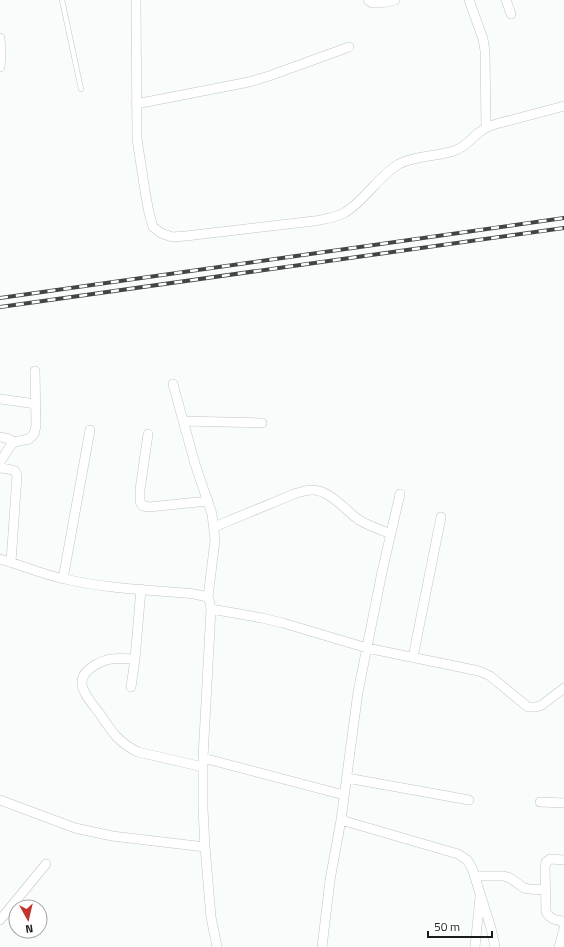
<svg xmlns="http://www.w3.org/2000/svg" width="564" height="947" font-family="'Titillium Web',sans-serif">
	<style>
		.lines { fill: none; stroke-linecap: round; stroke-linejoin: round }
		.service-casing { stroke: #c2c5c4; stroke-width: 5.5 }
		.minor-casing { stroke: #c2c5c4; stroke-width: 10 }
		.service { stroke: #fff; stroke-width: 4.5 }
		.minor { stroke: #fff; stroke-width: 9 }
		.rail-casing { stroke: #434545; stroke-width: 4 }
		.rail { stroke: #fff; stroke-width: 2.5; stroke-dasharray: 8; stroke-linecap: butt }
	</style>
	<rect width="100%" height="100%" fill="#f8fcfb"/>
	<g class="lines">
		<defs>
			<path id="service" d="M 62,0 L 81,89"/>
			<path id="minor" d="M 136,0 L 137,139 L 145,191 L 149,213 L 153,227 L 161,233 L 172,237 L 186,236 L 314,221 C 324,219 335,218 344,213 C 365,201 378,176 399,164 C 416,155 438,157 456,150 C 465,147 470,140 477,134 C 483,129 489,126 496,124 L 564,106
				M 368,0 L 372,3 L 382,3 L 395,0
				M 469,0 L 483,39 L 485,51 L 486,128
				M 506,0 L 511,14
				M 0,38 L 1,53 L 0,67
				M 136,104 L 249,82 L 269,76 L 349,47
				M 173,384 L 195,464 L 212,514 L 215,540 L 208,597
				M 0,399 L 36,404
				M 183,421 L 262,423
				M 148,434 L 140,490 L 140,502 L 143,506 L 149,507 L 208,501
				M 0,437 L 9,439 L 14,442
				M 0,462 L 9,448 L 14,442 L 29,439 L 34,434 L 36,426 L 35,371
				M 0,468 L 8,469 L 15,471 L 17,476 L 11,562
				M 214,527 L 294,494 C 300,492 306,490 312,490 C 330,490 345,510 359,520 C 367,525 381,530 391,534
				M 0,559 C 22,565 43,575 65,579 C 107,589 151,590 194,594 L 208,597 L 210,603 L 211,609 L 203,758 L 203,809 L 205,847 L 211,917 L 217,947
				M 63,579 L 90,430
				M 211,609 L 262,618 L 283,623 L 367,648 L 479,671 L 490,676 L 528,707 L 536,707 L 542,705 L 564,688
				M 413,657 L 441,517
				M 135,659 C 127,659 119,658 111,659 C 100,661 82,670 82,682 C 81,692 94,706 100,714 C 111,731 119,743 138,752 L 203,767
				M 131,687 L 135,659 L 141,589
				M 203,758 L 344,795
				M 347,778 L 469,800
				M 0,800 L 75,828 L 112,836 L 205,847
				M 540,802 L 564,803
				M 341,820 L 458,854 L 467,860 L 472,868 L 491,928 L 495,947
				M 564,860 L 550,859 L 546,862 L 545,867 L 546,912 C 550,919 555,920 562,921 L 564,925
				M 475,876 L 504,876 L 510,878 L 524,888 L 529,889 L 545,890
				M 0,920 L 46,864
				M 322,947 L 330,880 L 341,820 L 353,729 L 358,692 L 382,572 L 400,494
				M 475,947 L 480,897
				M 559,947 L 564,929"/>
		</defs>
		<use href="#service" class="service-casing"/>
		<use href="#minor" class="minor-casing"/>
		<use href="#service" class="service"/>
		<use href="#minor" class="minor"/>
		<defs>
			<path id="rail" d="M 0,298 L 564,218
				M 0,307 L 564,228"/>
		</defs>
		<use href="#rail" class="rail-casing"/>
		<use href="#rail" class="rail"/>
	</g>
	<g transform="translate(28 919) rotate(172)"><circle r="19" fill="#ffffff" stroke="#a4a4a4"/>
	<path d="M0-3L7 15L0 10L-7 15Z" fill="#c2352d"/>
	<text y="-6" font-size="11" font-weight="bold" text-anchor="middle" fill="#1b1c1c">N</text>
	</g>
	<path d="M428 931v6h64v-6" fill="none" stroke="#1b1c1c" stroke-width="2"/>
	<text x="434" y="931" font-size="12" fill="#1b1c1c" stroke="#ffffff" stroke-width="3" paint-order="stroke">50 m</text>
</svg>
